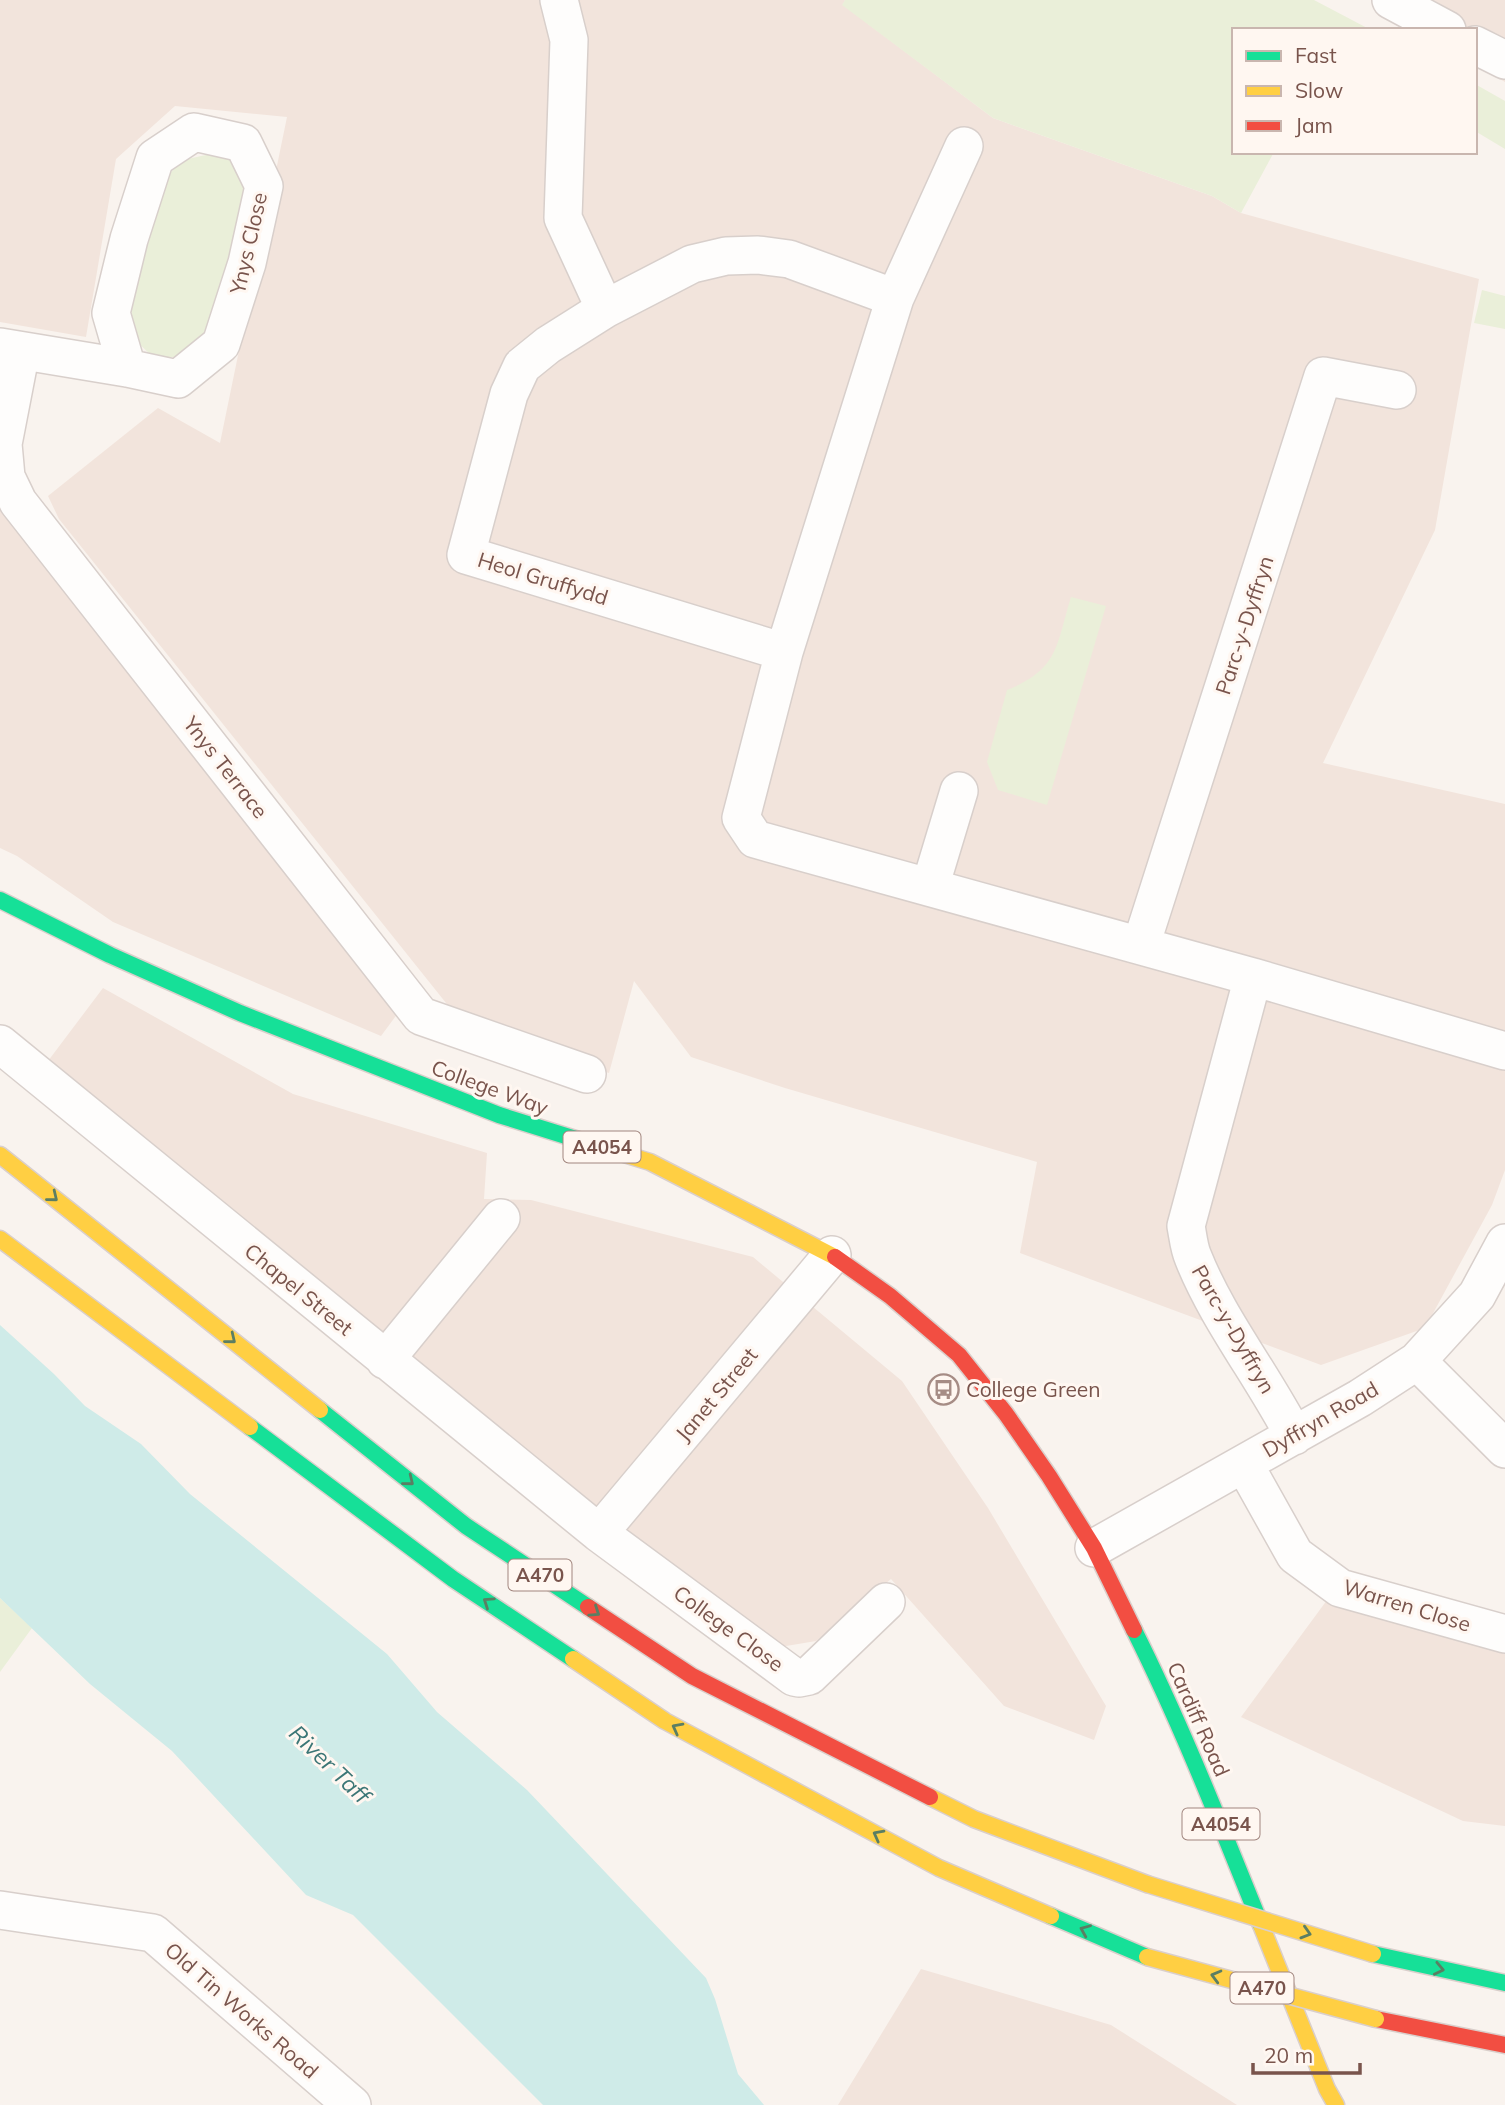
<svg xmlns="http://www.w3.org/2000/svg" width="1505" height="2105" font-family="Mulish,sans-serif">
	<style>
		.residential { fill: #f2e4dc }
		.green { fill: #eaefd9 }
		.water { fill: #cfebe8 }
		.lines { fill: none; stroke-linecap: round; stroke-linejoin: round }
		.street-casing { stroke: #d8cfcb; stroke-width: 40 }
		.fast-casing { stroke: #dacfcb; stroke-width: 19 }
		.slow-casing { stroke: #dacfcb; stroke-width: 19 }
		.jam-casing { stroke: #dacfcb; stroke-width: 19 }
		.street { stroke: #fefdfc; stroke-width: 37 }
		.fast { stroke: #16e098; stroke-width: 16 }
		.slow { stroke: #ffcf43; stroke-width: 16 }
		.jam { stroke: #f24e42; stroke-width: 16 }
		.slow-bridge-casing { stroke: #dacfcb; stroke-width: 19; stroke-linecap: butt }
		.slow-bridge { stroke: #ffcf43; stroke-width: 16 }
		.oneway { stroke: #5b7e63 }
		.labels { text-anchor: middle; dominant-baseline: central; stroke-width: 6; stroke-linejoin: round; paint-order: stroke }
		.shield { fill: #fff7f1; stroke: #a1857e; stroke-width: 2 }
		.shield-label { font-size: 19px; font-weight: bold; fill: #79544c }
		.street-label { font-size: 21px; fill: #79544c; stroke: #fff7f1 }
		.poi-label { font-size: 21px; fill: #79544c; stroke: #fff7f1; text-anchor: start }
		.water-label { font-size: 23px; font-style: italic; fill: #3c7676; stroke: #fff7f1 }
	</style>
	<rect width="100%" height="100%" fill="#f9f3ee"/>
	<path class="residential" d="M 0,0 L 845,0 L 843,5 L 993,118 L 1212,196 L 1241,213 L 1479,279 L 1435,530 L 1323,763 L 1505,804 L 1505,1170 L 1492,1205 L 1425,1328 L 1321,1365 L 1020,1253 L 1037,1162 L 785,1088 L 691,1057 L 634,981 L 609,1073 L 466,1028 L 59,519 L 48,496 L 158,408 L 220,443 L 287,117 L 175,106 L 116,159 L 86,337 L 0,322 Z
		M 1372,0 L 1505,0 L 1505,82 L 1475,65 L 1475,30 L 1416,30 L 1381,10 Z
		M 0,500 L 401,1009 L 381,1036 L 113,922 L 17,856 L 0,848 Z
		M 103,988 L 293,1094 L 487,1153 L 484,1199 L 531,1200 L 753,1257 L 902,1381 L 988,1508 L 1106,1706 L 1094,1740 L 1004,1706 L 891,1579 L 816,1641 L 774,1648 L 42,1069 Z
		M 1330,1596 L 1505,1646 L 1505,1826 L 1463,1821 L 1241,1717 Z
		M 921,1969 L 1111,2025 L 1237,2105 L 838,2105 Z"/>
	<path class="green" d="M 845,0 L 1314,0 L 1371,30 L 1234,30 L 1234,152 L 1274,152 L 1241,213 L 1212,196 L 993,118 L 842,5 Z
		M 1475,84 L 1505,101 L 1505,149 L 1475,131 Z
		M 215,153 L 237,162 L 250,187 L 223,320 L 175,357 L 153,357 L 133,338 L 131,315 L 157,186 L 183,160 Z
		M 1482,290 L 1505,296 L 1505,329 L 1474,323 Z
		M 1071,597 L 1106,606 L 1047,805 L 998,790 L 987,762 L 1007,690 C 1059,669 1056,646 1071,597 Z
		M 0,1598 L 32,1628 L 0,1672 Z"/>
	<path class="water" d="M 0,1325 L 54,1374 L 85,1406 L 141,1444 L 190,1494 L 387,1654 L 437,1712 L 527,1790 L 706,1978 L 715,1999 L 738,2074 L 764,2105 L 543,2105 L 353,1915 L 306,1895 L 172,1751 L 90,1684 L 0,1598 Z"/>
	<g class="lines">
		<defs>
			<path id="street" d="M 559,0 L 569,40 L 563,218 L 605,309
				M 1391,0 L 1447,30
				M 1475,45 L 1505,60
				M 964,146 L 895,298 L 784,652 L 741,818 L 755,839 L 1253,977 L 1186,1226 C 1188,1236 1189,1248 1193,1257 C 1217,1318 1263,1376 1294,1436
				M 0,347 L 127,368 L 178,379 L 221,344 L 247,263 L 264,186 L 243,143 L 194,132 L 155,158 L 129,239 L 111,313 L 127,368
				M 21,351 L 3,444 L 6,477 L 18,502 L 421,1016 L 587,1074
				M 784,652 L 466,555 L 509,394 L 522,366 L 548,345 L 605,309 L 692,264 L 726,256 L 758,255 L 789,259 L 895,298
				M 930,887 L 959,791
				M 1141,945 L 1323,376 L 1397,390
				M 1253,977 L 1505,1051
				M 0,1044 L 599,1533 L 794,1677 L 799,1678 L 809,1676 L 886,1602
				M 385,1360 L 501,1218
				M 1417,1361 L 1505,1449
				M 1244,1464 L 1295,1555 L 1340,1588 L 1505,1634
				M 599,1533 L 832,1255
				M 1094,1548 L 1360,1398 L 1417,1361 L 1477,1295 L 1505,1243
				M 0,1910 L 153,1933 L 352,2105"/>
			<path id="fast" d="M 0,900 L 110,955 L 240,1013 L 499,1115 L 598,1146
				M 320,1410 L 466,1526 L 588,1607
				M 250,1427 L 453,1579 L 573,1659
				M 1134,1630 C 1182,1726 1221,1826 1261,1925
				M 1051,1916 L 1147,1957
				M 1373,1954 L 1505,1983"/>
			<path id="slow" d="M 598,1146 L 650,1162 L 835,1257
				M 0,1155 L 320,1410
				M 0,1239 L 250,1427
				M 573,1659 L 665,1721 L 939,1868 L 1051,1916
				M 930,1797 L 974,1819 L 1147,1884
				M 1261,1925 L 1327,2089 L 1336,2105"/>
			<path id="jam" d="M 835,1257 L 890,1296 L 959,1355 L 1006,1414 L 1049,1476 L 1094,1548 L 1134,1630
				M 588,1607 L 692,1676 L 930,1797
				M 1376,2019 L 1505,2045"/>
		</defs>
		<use href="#street" class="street-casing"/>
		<use href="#fast" class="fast-casing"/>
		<use href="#slow" class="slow-casing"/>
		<use href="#jam" class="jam-casing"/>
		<use href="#street" class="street"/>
		<use href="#fast" class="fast"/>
		<use href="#slow" class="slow"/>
		<use href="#jam" class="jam"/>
		<defs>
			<path id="slow-bridge" d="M 1147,1884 L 1373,1954
				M 1147,1957 L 1376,2019"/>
		</defs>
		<use href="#slow-bridge" class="slow-bridge-casing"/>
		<use href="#slow-bridge" class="slow-bridge"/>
	</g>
	<defs><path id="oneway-chevron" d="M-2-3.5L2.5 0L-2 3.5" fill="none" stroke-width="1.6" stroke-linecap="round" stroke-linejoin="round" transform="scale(1.75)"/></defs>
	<g class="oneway">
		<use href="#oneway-chevron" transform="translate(53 1197) rotate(39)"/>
		<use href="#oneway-chevron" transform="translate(231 1339) rotate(39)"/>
		<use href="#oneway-chevron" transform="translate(409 1481) rotate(39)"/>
		<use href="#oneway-chevron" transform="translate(488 1602) rotate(-146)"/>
		<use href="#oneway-chevron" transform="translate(595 1612) rotate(34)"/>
		<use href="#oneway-chevron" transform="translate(677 1728) rotate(-152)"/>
		<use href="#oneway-chevron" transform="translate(878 1835) rotate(-152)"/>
		<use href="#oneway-chevron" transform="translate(1085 1930) rotate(-157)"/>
		<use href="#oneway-chevron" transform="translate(1306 1933) rotate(17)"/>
		<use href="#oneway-chevron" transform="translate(1439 1969) rotate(12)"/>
		<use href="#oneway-chevron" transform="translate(1216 1976) rotate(-165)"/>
	</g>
	<defs>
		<symbol id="bus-ring" viewBox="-11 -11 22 22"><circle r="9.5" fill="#fff7f1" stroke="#a68c85" stroke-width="1.5"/><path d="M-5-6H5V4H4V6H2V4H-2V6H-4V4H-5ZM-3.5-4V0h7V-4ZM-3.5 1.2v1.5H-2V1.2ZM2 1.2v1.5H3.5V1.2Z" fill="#a68c85"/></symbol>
	</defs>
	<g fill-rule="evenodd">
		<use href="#bus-ring" x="926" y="1372" width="35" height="35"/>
	</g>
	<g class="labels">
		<g class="shield">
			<rect x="563.5" y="1131.5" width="77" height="31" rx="5"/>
			<rect x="508.5" y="1559.5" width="63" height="31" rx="5"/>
			<rect x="1182.5" y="1808.5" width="77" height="31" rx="5"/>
			<rect x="1230.5" y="1972.5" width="63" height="31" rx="5"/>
		</g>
		<g class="shield-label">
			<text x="602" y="1147">A4054</text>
			<text x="540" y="1575">A470</text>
			<text x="1221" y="1824">A4054</text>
			<text x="1262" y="1988">A470</text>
		</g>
		<g class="street-label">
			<text transform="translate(248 243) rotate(-77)">Ynys Close</text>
			<text transform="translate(543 578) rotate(17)">Heol Gruffydd</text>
			<text transform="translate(1244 625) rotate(-72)">Parc-y-Dyffryn</text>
			<text transform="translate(226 767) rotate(52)">Ynys Terrace</text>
			<text transform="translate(490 1087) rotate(20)">College Way</text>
			<text transform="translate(299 1289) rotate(39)">Chapel Street</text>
			<text transform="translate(1234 1329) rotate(60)">Parc-y-Dyffryn</text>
			<text transform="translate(716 1394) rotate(-50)">Janet Street</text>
			<text transform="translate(1320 1419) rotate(-30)">Dyffryn Road</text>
			<text transform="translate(1407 1605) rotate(17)">Warren Close</text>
			<text transform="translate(729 1628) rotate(36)">College Close</text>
			<text transform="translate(1199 1719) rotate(66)">Cardiff Road</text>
			<text transform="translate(242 2010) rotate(41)">Old Tin Works Road</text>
		</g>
		<g class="poi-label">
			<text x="966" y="1389">College Green</text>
		</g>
		<g class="water-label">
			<text transform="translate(330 1764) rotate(44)">River Taff</text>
		</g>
	</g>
	<rect x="1232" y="28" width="245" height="126" fill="#fff7f1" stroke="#c9b6af" stroke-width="2"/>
	<rect x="1246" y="51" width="35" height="10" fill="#16e098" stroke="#c9b6af" stroke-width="2"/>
	<text x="1295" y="63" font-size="21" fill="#79544c">Fast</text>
	<rect x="1246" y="86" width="35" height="10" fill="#ffcf43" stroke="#c9b6af" stroke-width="2"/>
	<text x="1295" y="98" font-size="21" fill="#79544c">Slow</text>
	<rect x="1246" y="121" width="35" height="10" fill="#f24e42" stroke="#c9b6af" stroke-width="2"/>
	<text x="1295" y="133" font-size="21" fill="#79544c">Jam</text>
	<path d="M1253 2063v10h107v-10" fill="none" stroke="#79544c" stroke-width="3.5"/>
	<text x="1264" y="2063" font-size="21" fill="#79544c" stroke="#fff7f1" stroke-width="5" paint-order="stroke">20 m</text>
</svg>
